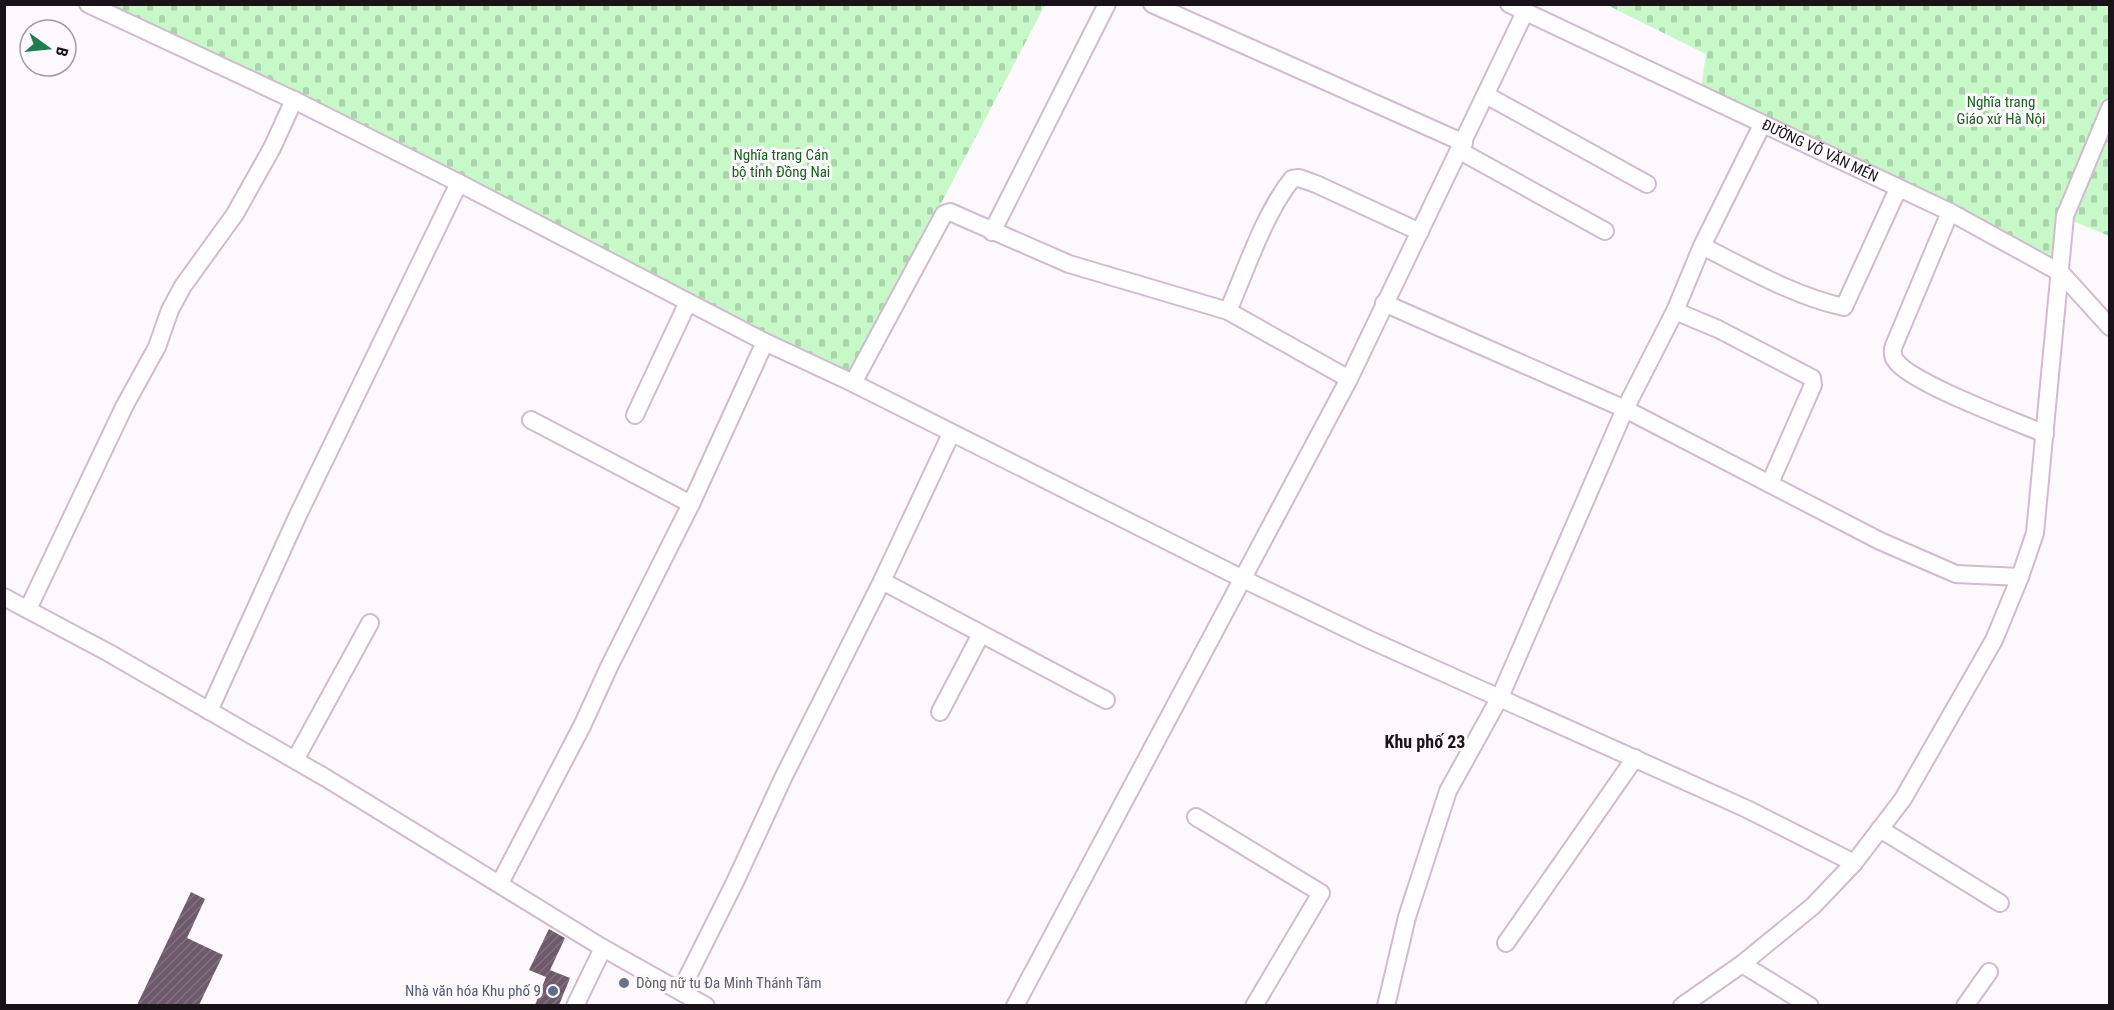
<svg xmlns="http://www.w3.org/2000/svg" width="2114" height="1010" font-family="'Roboto Condensed',sans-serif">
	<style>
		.cemetery { fill: url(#cemetery-stones) }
		.building { fill: url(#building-hatch) }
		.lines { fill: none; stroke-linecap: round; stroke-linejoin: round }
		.minor-casing { stroke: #d1bbce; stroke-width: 20 }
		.minor { stroke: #fff; stroke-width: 16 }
		.worship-dot { fill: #6b7280; stroke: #fdf8fc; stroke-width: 2 }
		.service-dot { fill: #5c6f8a; stroke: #fdf8fc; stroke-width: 2 }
		.labels { text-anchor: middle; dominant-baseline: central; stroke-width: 6; stroke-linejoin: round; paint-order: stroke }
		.park-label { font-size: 15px; fill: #186221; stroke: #fdf8fc }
		.street-label { font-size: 15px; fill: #1a1219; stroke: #fdf8fc }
		.worship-label { font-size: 15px; fill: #5b616d; stroke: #fdf8fc; text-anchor: start }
		.service-label { font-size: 15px; fill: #4e5e75; stroke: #fdf8fc; text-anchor: end }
		.quarter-label { font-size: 18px; font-weight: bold; fill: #1a1219; stroke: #fdf8fc }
	</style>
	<defs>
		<pattern id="cemetery-stones" width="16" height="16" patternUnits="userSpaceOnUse" patternTransform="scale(1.5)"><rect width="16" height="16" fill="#c7f8c8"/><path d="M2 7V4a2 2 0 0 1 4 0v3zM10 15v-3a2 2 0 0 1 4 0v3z" fill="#aad4ab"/></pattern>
		<pattern id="building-hatch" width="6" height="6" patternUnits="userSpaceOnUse" patternTransform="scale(1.5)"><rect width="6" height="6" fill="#6e5a6c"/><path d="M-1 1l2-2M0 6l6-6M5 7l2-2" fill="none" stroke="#817280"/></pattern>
	</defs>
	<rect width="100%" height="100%" fill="#fdf8fc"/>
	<path class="cemetery" d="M 104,5 L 1045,5 L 851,375 Z
		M 1607,5 L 2109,5 L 2109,236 L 2059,215 L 2055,263 L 1701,88 L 1706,54 Z"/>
	<path class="building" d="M 191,892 L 205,899 L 187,938 L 223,955 L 199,1005 L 137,1005 Z
		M 549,929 L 565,938 L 550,970 L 570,978 L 559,1005 L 535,1005 L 546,977 L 529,970 Z"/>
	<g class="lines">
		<defs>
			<g id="minor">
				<path d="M 88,4 L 294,100 L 459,183 L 765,342 L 853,383 L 1243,579 L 1368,639 L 1747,809 L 1854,863"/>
				<path d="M 1152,4 L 1464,143"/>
				<path id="s1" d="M 1509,4 L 1950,212 L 2061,273 L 2110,327"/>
				<path d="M 1486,95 L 1647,184"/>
				<path d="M 1460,151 L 1605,231"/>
				<path d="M 1950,212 L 1893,348 C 1893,353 1892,357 1896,361 C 1911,383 2015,421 2045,434"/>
				<path d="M 992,232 L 1107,4"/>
				<path d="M 1702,246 C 1748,269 1794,296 1844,307 L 1898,189"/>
				<path d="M 1384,303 L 1625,409 L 1880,541 L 1956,574 L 2020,577"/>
				<path d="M 1228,311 C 1246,270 1264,214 1292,179 L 1299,178 L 1316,184 L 1420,232"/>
				<path d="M 1675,311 L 1718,329 L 1812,378 L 1813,385 L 1770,483"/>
				<path d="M 853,383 L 944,214 L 950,212 L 1069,264 L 1228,311 L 1349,379"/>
				<path d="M 635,415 L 688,302"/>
				<path d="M 531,420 L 691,504"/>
				<path d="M 882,581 L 1106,700"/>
				<path d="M 4,597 L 109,653 L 326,778 L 603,948 L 706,1006"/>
				<path d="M 28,609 L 125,405 L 157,347 L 170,310 L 183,286 L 235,214 L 272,148 L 294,100"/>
				<path d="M 209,711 L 298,515 L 459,183"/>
				<path d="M 940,712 L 981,634"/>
				<path d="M 295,760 L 370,623"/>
				<path d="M 1196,817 L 1321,893 L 1254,1006"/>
				<path d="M 1880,829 L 2000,903"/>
				<path d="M 500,883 L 582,726 L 609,667 L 691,504 L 765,342"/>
				<path d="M 1506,943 L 1635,758"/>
				<path d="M 1742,964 L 1810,1006"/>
				<path d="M 681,990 L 735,882 L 784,776 L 882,581 L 951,434"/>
				<path d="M 575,1006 L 603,948"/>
				<path d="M 1015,1006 L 1349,379 L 1525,12"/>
				<path d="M 1386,1006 L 1407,917 L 1448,791 L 1500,697 L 1625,409 L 1675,311 L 1702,246 L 1762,125"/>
				<path d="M 1682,1006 L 1742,964 L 1813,906 L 1854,863 L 1903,799 L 1994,640 L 2020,577 L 2035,533 L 2065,216 L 2110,108"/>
				<path d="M 1965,1006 L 1989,972"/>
			</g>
		</defs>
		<use href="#minor" class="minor-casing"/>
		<use href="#minor" class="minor"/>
	</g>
	<circle class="worship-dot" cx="624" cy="983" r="6"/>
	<circle class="service-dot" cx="553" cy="991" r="6"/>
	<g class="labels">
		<g class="park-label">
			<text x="2001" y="102">Nghĩa trang<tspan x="2001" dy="17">Giáo xứ Hà Nội</tspan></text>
			<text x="781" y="155">Nghĩa trang Cán<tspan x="781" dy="17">bộ tỉnh Đồng Nai</tspan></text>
		</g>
		<g class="street-label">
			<text stroke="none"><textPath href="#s1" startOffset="344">ĐƯỜNG VÕ VĂN MÉN</textPath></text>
		</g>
		<g class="worship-label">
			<text x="636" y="983">Dòng nữ tu Đa Minh Thánh Tâm</text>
		</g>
		<g class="service-label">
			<text x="541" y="991">Nhà văn hóa Khu phố 9</text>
		</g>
		<g class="quarter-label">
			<text x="1425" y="741">Khu phố 23</text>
		</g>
	</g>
	<rect width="2114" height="1010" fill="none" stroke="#1a1219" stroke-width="12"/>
	<g transform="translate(48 48) rotate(105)"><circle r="28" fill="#fdf8fc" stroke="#a29ca1" stroke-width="1.5"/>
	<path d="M0-4.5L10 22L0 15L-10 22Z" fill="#207c51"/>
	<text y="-9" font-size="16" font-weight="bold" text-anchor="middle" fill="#1a1219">B</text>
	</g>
</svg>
